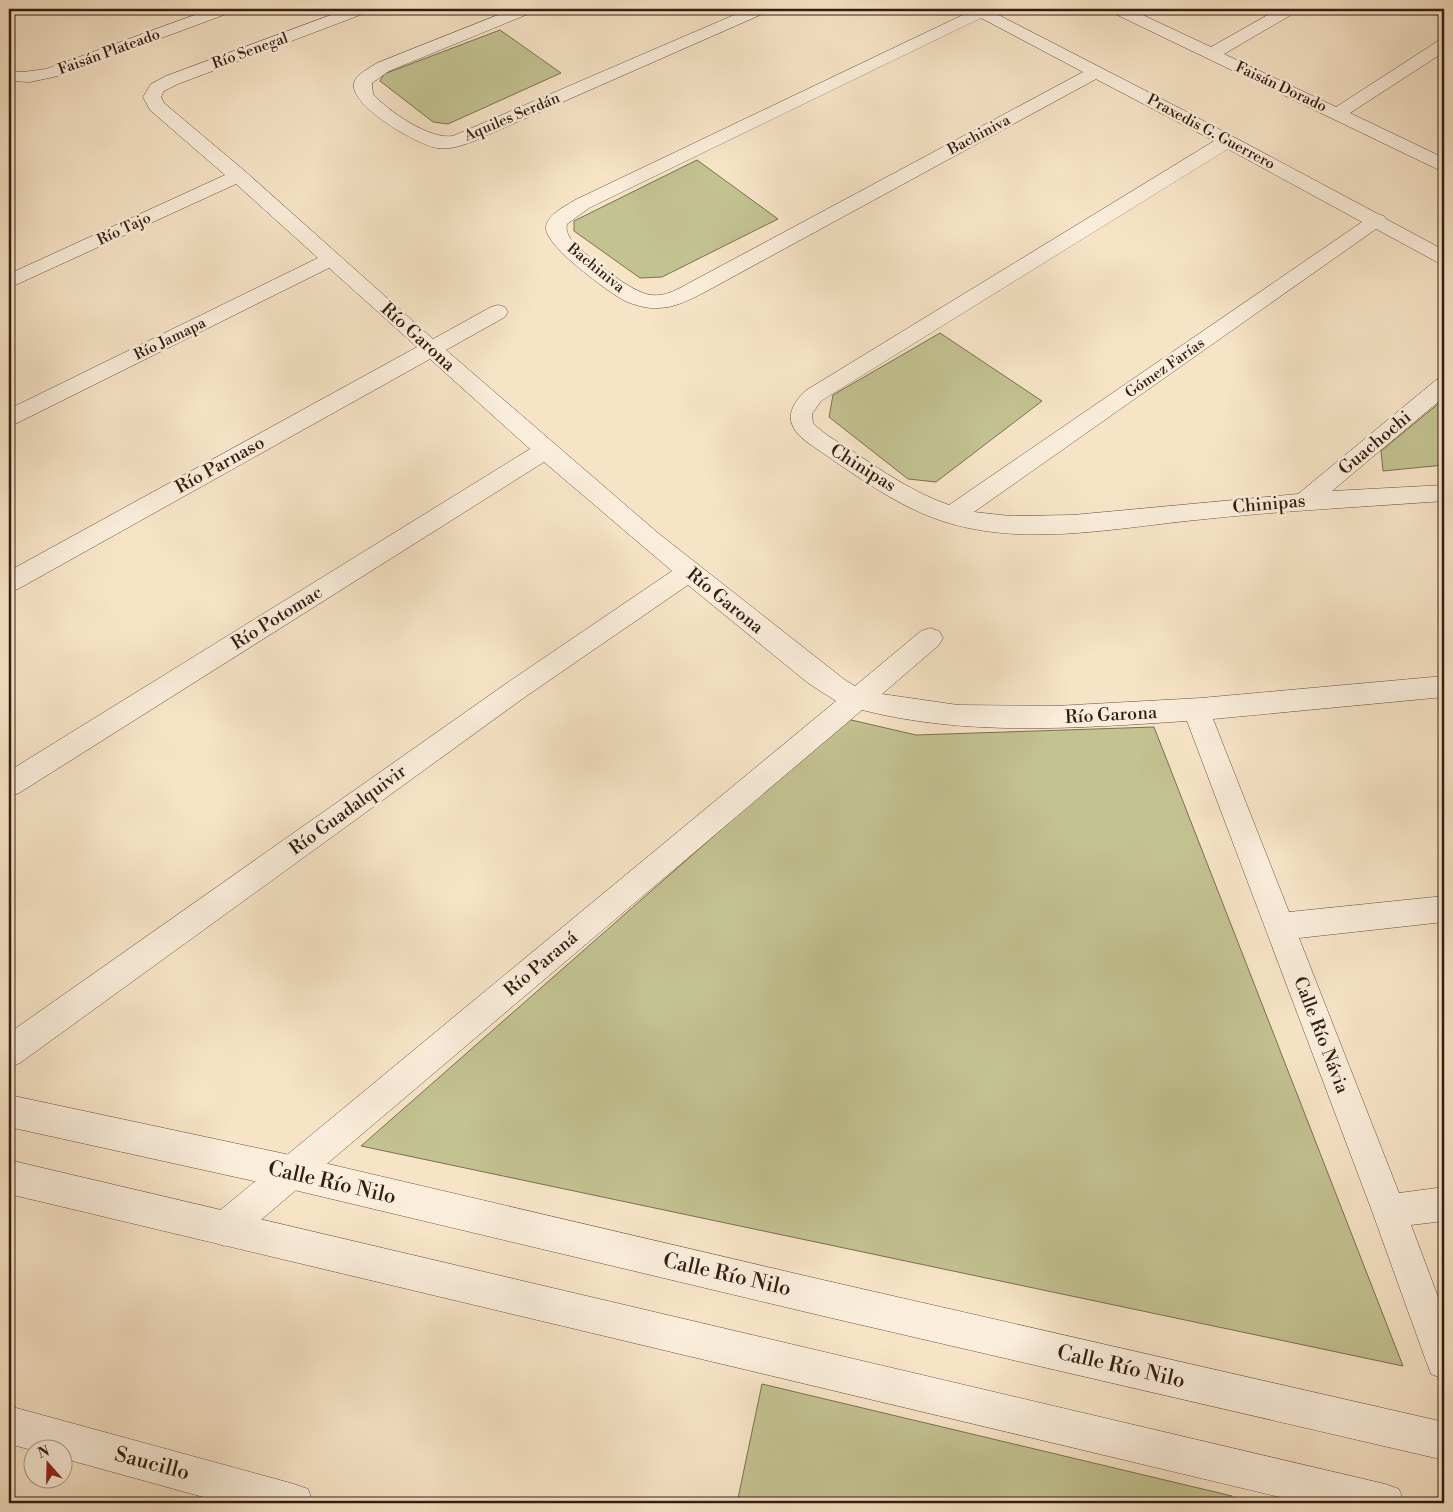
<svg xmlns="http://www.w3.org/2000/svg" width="1453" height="1512" font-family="'Libre Bodoni',serif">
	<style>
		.green { fill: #c3c291; stroke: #7c6f50 }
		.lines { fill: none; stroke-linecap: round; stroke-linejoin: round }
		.minor-casing { stroke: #654e3e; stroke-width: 1 }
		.tertiary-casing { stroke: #654e3e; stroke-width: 1 }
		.minor { fill: #faeddb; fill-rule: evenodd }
		.tertiary { fill: #faeddb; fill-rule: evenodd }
		.labels { text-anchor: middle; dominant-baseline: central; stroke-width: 5; stroke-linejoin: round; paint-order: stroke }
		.far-street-label { font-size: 15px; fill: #341c10; stroke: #faeddb }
		.street-label { font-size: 18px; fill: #341c10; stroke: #faeddb }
		.near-street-label { font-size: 21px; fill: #341c10; stroke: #faeddb }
	</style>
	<rect width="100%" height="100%" fill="#f7e4c7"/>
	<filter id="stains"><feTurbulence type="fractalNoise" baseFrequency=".004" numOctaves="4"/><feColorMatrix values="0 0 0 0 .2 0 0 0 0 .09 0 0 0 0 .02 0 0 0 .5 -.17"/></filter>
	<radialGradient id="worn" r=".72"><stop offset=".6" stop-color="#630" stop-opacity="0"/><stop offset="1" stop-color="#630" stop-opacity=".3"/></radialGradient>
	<path class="green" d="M 500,30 L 561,73 L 448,124 L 433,122 L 380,81 L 384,74 Z
		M 697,160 L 778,219 L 662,277 L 640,278 L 574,231 L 574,221 Z
		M 940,333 L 1042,401 L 936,482 L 908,479 L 829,417 L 833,395 Z
		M 1444,399 L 1444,465 L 1383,471 L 1381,451 Z
		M 847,719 L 916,735 L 1154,727 L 1403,1366 L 361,1146 Z
		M 762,1384 L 1232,1496 L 1233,1503 L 737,1503 Z"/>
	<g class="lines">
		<defs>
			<path id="minor" d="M 211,9 L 234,9 L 232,12 L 58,76 L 30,82 L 9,81 L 9,71 L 23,72 L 46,69 Z
				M 347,9 L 370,9 L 368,12 L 178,84 L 164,91 L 161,97 L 164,103 L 246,172 L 433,339 L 491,307 L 498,305 L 505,307 L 508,312 L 505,317 L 446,350 L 658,533 L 845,680 L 855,686 L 921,631 L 930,628 L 939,631 L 943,638 L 939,645 L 882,694 L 958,705 L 1055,706 L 1201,698 L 1444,676 L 1444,697 L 1213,719 L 1289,912 L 1444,896 L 1444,922 L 1299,938 L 1399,1193 L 1444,1187 L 1444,1221 L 1411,1225 L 1444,1313 L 1444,1379 L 1431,1374 L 1426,1361 L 1372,1211 L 1187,721 C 1079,728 968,737 862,710 L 236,1241 L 224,1246 L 212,1241 L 207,1229 L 212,1217 L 836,701 L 808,683 L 688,585 L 525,697 L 20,1063 L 9,1067 L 9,1033 L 507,683 L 672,571 L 544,462 L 19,793 L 9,797 L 9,771 L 530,449 L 430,359 L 18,589 L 9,591 L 9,571 L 417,347 L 329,268 L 17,423 L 9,426 L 9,409 L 318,258 L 236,184 L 9,288 L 9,274 L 225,175 L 150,110 L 143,97 L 151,84 L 166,76 Z
				M 513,9 L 535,9 L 533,12 L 389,71 L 372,83 L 373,94 C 388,111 430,140 453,136 L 748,9 L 769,9 L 767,12 L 474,141 C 463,145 450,150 437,148 C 418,145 349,106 354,83 C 356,74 370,68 377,63 Z
				M 967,9 L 987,9 L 1185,111 L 1378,214 L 1384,216 L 1386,219 L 1444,250 L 1444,264 L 1437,262 L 1376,229 L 974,512 L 1010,516 L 1073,515 L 1298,494 L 1436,380 L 1444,378 L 1444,397 L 1332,491 L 1444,485 L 1444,501 C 1361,507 1278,511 1196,520 C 1116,528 1030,546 952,524 C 901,510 857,476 814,447 C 788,430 782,414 805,391 L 1214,141 L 1096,79 L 705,292 C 691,299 675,308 658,308 C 647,309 635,305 625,301 C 608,292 547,247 546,229 C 545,215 566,206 575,200 L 969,12 ZM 981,18 L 1083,72 L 691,282 C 678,289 666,297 651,295 C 631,293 583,254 570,238 C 567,233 566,229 567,224 L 589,208 ZM 1228,149 L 1362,222 L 949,505 C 914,493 882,471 851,450 C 838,442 823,434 813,423 L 812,414 L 821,401 Z
				M 1109,9 L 1130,9 L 1211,47 L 1278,9 L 1298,9 L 1296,12 L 1224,54 L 1336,107 L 1438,41 L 1444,40 L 1444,52 L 1350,113 L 1444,158 L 1444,171 L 1437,169 L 1111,12 Z
				M 9,1406 L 294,1484 L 308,1489 L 313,1503 L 225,1503 L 62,1458 L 62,1450 L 32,1450 L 9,1444 Z"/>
			<path id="tertiary" d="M 9,1095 L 290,1155 L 823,1280 L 1444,1422 L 1444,1460 L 823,1316 L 290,1189 L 9,1127 Z
				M 9,1160 L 1385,1484 L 1399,1489 L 1404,1503 L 1305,1503 L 9,1194 Z"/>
		</defs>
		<use href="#minor" class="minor-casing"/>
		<use href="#tertiary" class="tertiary-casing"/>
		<use href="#minor" class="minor"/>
		<use href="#tertiary" class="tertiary"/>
	</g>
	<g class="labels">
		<g class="far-street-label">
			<text transform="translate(250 51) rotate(-20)">Río Senegal</text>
			<text transform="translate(109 52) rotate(-20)">Faisán Plateado</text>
			<text transform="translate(1281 87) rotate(25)">Faisán Dorado</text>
			<text transform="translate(512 117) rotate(-23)">Aquiles Serdán</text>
			<text transform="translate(1211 132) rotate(28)">Praxedis G. Guerrero</text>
			<text transform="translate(979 135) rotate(-28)">Bachiniva</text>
			<text transform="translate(124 229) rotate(-25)">Río Tajo</text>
			<text transform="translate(596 268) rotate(39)">Bachiniva</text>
			<text transform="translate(170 339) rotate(-26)">Río Jamapa</text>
			<text transform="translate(1165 368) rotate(-35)">Gómez Farías</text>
		</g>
		<g class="street-label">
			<text transform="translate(418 337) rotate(42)">Río Garona</text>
			<text transform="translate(1375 443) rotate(-40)">Guachochi</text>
			<text transform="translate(220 465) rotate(-29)">Río Parnaso</text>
			<text transform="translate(863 468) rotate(32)">Chinipas</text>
			<text transform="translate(1269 504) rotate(-5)">Chinipas</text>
			<text transform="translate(725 601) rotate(39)">Río Garona</text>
			<text transform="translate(277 618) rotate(-32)">Río Potomac</text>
			<text transform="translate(1111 715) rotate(-3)">Río Garona</text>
			<text transform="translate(348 810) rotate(-36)">Río Guadalquivir</text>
			<text transform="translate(541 964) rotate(-40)">Río Paraná</text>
			<text transform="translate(1321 1035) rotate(69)">Calle Río Návia</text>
		</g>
		<g class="near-street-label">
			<text transform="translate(332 1183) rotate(13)">Calle Río Nilo</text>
			<text transform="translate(727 1275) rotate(13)">Calle Río Nilo</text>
			<text transform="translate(1121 1367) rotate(13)">Calle Río Nilo</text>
			<text transform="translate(152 1464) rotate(15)">Saucillo</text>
		</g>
	</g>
	<rect width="1453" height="1512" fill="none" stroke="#f7e4c7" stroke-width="30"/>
	<rect x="10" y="10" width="1433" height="1492" fill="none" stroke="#341c10" stroke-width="2.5"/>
	<rect x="15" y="15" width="1423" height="1482" fill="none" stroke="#341c10"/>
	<g transform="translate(48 1464) rotate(340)"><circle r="24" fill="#faeddb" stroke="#ab998a"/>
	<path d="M0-4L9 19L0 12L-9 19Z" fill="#8f2418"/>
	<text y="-8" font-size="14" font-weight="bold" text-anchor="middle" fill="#341c10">N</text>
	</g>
	<rect width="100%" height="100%" filter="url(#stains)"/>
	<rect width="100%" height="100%" fill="url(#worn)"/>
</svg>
